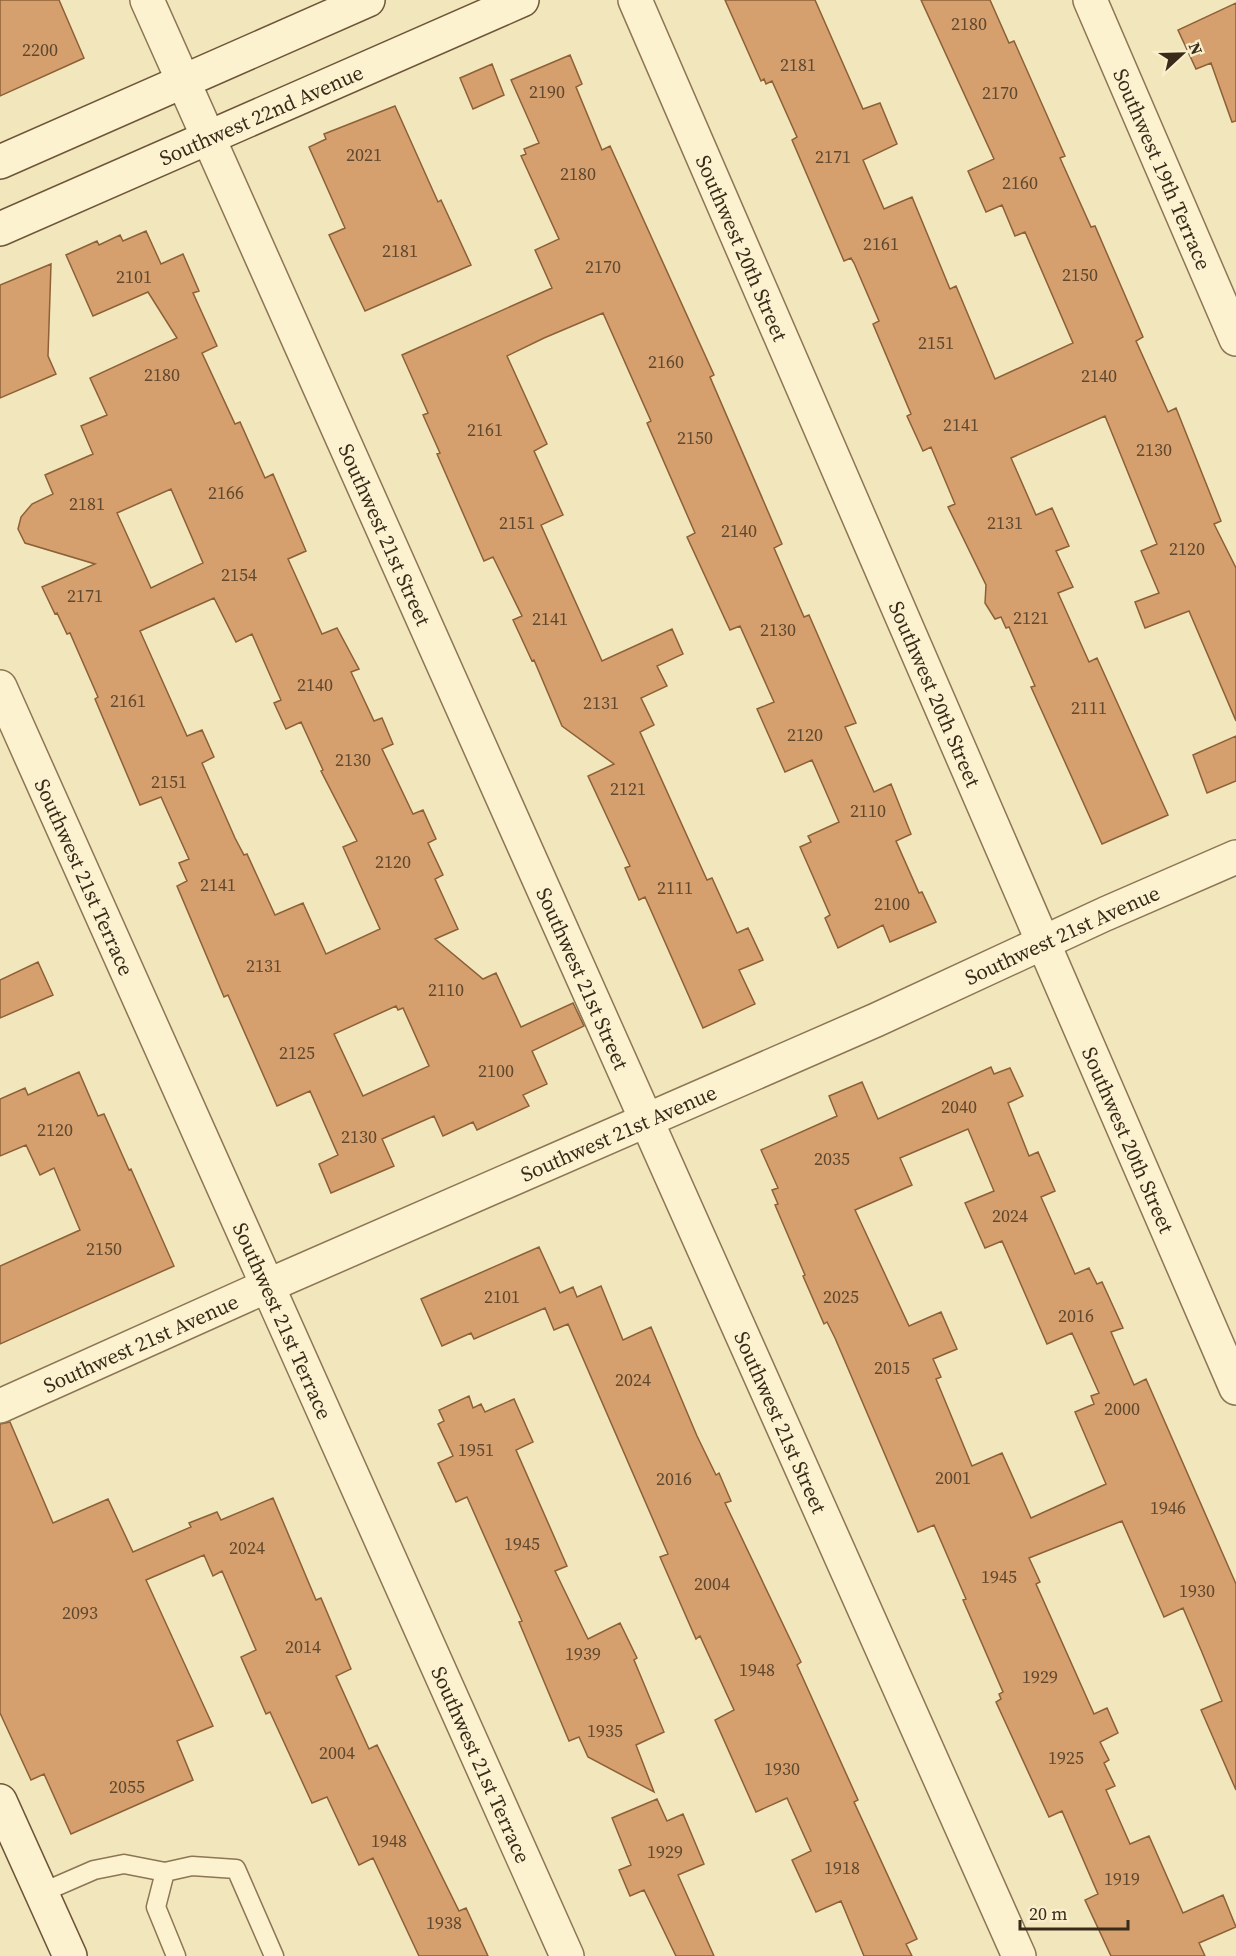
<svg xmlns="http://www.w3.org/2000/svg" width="1236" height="1956" font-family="'Source Serif 4',serif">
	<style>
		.building { fill: #d5a06d; stroke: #8d6037; stroke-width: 1.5; fill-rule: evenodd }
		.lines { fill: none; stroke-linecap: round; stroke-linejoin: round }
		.lane-casing { stroke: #8c7653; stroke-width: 21 }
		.street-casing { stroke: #8c7653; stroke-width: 36 }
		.secondary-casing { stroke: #6d5637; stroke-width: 36 }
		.lane { stroke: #fcf2d0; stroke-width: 18 }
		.street { stroke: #fcf2d0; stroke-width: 33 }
		.secondary { stroke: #fcf2d0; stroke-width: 33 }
		.labels { text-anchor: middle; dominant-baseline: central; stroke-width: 6; stroke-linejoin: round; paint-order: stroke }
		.number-label { font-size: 18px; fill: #60482f }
		.street-label { font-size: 21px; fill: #392b1a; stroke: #f9efcc }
	</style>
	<rect width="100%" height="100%" fill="#f2e6bc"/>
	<path class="building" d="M 0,0 L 59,0 L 84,58 L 0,96 Z
		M 725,0 L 815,0 L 863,109 L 880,103 L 897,144 L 863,160 L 884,209 L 912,197 L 950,289 L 956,286 L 995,379 L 1073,343 L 1025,232 L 1015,236 L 1002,205 L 986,212 L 968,171 L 994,159 L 921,0 L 990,0 L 1009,43 L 1014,41 L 1065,156 L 1060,158 L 1091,227 L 1095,226 L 1143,337 L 1136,341 L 1168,412 L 1176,408 L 1221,521 L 1214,524 L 1236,568 L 1236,721 L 1189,611 L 1145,628 L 1135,602 L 1159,593 L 1141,551 L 1157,544 L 1105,416 L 1011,458 L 1036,515 L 1052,508 L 1069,546 L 1056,551 L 1073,587 L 1058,593 L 1089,662 L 1097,658 L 1168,815 L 1102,844 L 1031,687 L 1035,686 L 1009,627 L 1006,628 L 1001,617 L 995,619 L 985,603 L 986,585 L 948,507 L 955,504 L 931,447 L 923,451 L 907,416 L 911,414 L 873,324 L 879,321 L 854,263 L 851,258 L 844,261 L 792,140 L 797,137 L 772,81 L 766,84 L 764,79 L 761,81 Z
		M 1236,3 L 1236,121 L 1232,122 L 1211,63 L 1196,69 L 1178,30 Z
		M 570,55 L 582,84 L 576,87 L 602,150 L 610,146 L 714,375 L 710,377 L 782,544 L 774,548 L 804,617 L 809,615 L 856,723 L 845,727 L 874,792 L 891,784 L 911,834 L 896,841 L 919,893 L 922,892 L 936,922 L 890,942 L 883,925 L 838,948 L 825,918 L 830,915 L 800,847 L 811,842 L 808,836 L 839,822 L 812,760 L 785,772 L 757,709 L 774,702 L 740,626 L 730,630 L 687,537 L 695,533 L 647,423 L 651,421 L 603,313 L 544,338 L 507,356 L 547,444 L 534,451 L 563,515 L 541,525 L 602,661 L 672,629 L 683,654 L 657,666 L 667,686 L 641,698 L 654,725 L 640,732 L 707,880 L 712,878 L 737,933 L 748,928 L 763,960 L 739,970 L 755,1004 L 703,1028 L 645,897 L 639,900 L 625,868 L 630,866 L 588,776 L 614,764 L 562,726 L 534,660 L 532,661 L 513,620 L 522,616 L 493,557 L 484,561 L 437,454 L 440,453 L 423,415 L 428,413 L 402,355 L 552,288 L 535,250 L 559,239 L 521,156 L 526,154 L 524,149 L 539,143 L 511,80 Z
		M 492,64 L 504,95 L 473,109 L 460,78 Z
		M 395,106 L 438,202 L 441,200 L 471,265 L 365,311 L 329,235 L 345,228 L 309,147 L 326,139 L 324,134 Z
		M 146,231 L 161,264 L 183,254 L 199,291 L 193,293 L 217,346 L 202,353 L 235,424 L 240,422 L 265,478 L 273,474 L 306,551 L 288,559 L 322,634 L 337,628 L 359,669 L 351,672 L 374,721 L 382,718 L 393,744 L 382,749 L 413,814 L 423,810 L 436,839 L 428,843 L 443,875 L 435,879 L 458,929 L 435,939 L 483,979 L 496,973 L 521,1027 L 573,1003 L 584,1026 L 532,1051 L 547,1084 L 523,1095 L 529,1106 L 477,1130 L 473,1122 L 443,1136 L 434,1116 L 382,1139 L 394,1166 L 331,1193 L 319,1164 L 338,1155 L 310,1091 L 277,1106 L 228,995 L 224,997 L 177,886 L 187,881 L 179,863 L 189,859 L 161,797 L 140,805 L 95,699 L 98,697 L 70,633 L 67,634 L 57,613 L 55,614 L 42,587 L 95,564 L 25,543 L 18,529 L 21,517 L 32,504 L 53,494 L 45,475 L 93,454 L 81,426 L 107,415 L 90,378 L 177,338 L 148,292 L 93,316 L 66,255 L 97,241 L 99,245 L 120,235 L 123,241 ZM 171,489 L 203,563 L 151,588 L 117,513 ZM 214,598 L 236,642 L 252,634 L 281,700 L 274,703 L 286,729 L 301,722 L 323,770 L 321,771 L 357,841 L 343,847 L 380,929 L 326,954 L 303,903 L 275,915 L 247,854 L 244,855 L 235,838 L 202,763 L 214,757 L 202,730 L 187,736 L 140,631 ZM 396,1006 L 398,1010 L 403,1008 L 429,1066 L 363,1096 L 334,1034 Z
		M 51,264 L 48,356 L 56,374 L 0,398 L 0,285 Z
		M 1236,736 L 1236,781 L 1207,793 L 1193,755 Z
		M 38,962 L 53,995 L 0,1018 L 0,980 Z
		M 991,1067 L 994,1074 L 1010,1068 L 1023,1096 L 1008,1103 L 1029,1156 L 1038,1152 L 1055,1191 L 1041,1197 L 1075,1274 L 1089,1268 L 1097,1284 L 1102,1282 L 1123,1328 L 1111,1332 L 1134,1385 L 1146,1379 L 1236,1584 L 1236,1790 L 1201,1710 L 1222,1701 L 1201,1650 L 1183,1608 L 1164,1617 L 1122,1521 L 1029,1558 L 1040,1582 L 1036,1584 L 1094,1714 L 1107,1708 L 1118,1733 L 1100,1742 L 1109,1760 L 1104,1763 L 1115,1786 L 1106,1790 L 1130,1844 L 1149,1836 L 1183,1913 L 1223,1895 L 1236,1927 L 1199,1943 L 1205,1956 L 1111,1956 L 1085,1900 L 1098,1894 L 1062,1811 L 1049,1817 L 996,1702 L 1001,1699 L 999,1694 L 1003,1692 L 963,1600 L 966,1599 L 934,1525 L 918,1532 L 835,1338 L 827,1322 L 824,1324 L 803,1276 L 805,1275 L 775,1205 L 778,1204 L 772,1190 L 778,1188 L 761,1150 L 837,1116 L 829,1096 L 862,1082 L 878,1119 ZM 968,1129 L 994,1191 L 965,1203 L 985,1248 L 1002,1241 L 1047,1344 L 1072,1333 L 1099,1393 L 1091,1396 L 1094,1404 L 1075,1412 L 1106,1484 L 1031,1518 L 1002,1453 L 972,1466 L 936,1379 L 941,1377 L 933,1359 L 957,1349 L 941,1312 L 909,1326 L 855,1210 L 912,1185 L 900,1158 Z
		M 79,1072 L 98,1116 L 104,1114 L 129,1170 L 131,1169 L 174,1266 L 0,1344 L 0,1266 L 80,1230 L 54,1168 L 40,1175 L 26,1145 L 0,1156 L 0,1099 L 25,1088 L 28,1095 Z
		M 539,1247 L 560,1293 L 573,1287 L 577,1297 L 601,1286 L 623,1340 L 651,1327 L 697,1436 L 716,1475 L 719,1473 L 731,1501 L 725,1503 L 801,1662 L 797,1665 L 858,1800 L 854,1802 L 917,1939 L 906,1944 L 912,1956 L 864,1956 L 841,1901 L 816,1912 L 792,1860 L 811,1851 L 787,1798 L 756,1812 L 715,1720 L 734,1710 L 700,1636 L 696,1639 L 660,1557 L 668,1554 L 568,1324 L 554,1330 L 545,1308 L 474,1339 L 471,1333 L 442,1346 L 421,1299 Z
		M 469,1396 L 473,1408 L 481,1404 L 485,1412 L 514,1399 L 533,1442 L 516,1450 L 567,1566 L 555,1571 L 588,1639 L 620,1623 L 637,1658 L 634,1660 L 664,1732 L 636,1745 L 654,1792 L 588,1757 L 579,1737 L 569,1741 L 519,1622 L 522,1621 L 467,1497 L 456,1502 L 438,1463 L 453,1456 L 438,1424 L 444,1421 L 439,1410 Z
		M 10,1422 L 53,1523 L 108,1499 L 133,1552 L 191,1527 L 189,1523 L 217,1512 L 221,1520 L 273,1498 L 316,1600 L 321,1598 L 351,1669 L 336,1676 L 369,1749 L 377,1745 L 459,1911 L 466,1908 L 488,1956 L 419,1956 L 373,1858 L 359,1865 L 327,1797 L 312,1803 L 270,1712 L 266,1714 L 241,1657 L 256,1650 L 222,1571 L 213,1576 L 204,1555 L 146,1580 L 213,1726 L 177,1741 L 193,1780 L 71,1834 L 44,1774 L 31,1780 L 0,1713 L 0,1424 Z
		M 657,1799 L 667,1821 L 683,1814 L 704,1864 L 678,1875 L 714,1956 L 676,1956 L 644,1890 L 630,1896 L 619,1870 L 631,1865 L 612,1818 Z"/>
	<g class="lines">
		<defs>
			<path id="lane" d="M 41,1893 L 94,1870 L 124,1864 L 165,1872
				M 176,1956 L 156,1907 L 165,1872 L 192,1866 L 236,1869 L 274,1956"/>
			<g id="street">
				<path id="s1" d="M 147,0 L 1019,1956"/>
				<path id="s2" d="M 635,0 L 1236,1388"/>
				<path id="s3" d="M 1090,0 L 1236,339"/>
				<path id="s4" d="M 0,687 L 567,1956"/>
				<path id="s5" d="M 0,1406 L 267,1286 L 876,1020 L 1105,914 L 1236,857"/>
			</g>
			<g id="secondary">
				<path d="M 0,162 L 368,0"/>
				<path id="s6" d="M 0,229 L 522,0"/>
				<path d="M 0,1801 L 70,1956"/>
			</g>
		</defs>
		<use href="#lane" class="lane-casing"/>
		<use href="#street" class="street-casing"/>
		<use href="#secondary" class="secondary-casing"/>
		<use href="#lane" class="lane"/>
		<use href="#street" class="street"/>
		<use href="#secondary" class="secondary"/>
	</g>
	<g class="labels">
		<g class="number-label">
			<text x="969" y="23">2180</text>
			<text x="40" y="49">2200</text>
			<text x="798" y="64">2181</text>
			<text x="547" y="91">2190</text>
			<text x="1000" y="92">2170</text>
			<text x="364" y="154">2021</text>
			<text x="833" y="156">2171</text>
			<text x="578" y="173">2180</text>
			<text x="1020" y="182">2160</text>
			<text x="881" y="243">2161</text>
			<text x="400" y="250">2181</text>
			<text x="603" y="266">2170</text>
			<text x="1080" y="274">2150</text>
			<text x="134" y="276">2101</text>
			<text x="936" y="342">2151</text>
			<text x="666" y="361">2160</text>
			<text x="162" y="374">2180</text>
			<text x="1099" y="375">2140</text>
			<text x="961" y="424">2141</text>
			<text x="485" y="429">2161</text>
			<text x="695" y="437">2150</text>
			<text x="1154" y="449">2130</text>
			<text x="226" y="492">2166</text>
			<text x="87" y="503">2181</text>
			<text x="517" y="522">2151</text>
			<text x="1005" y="522">2131</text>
			<text x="739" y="530">2140</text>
			<text x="1187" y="548">2120</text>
			<text x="239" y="574">2154</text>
			<text x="85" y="595">2171</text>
			<text x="1031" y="617">2121</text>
			<text x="550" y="618">2141</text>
			<text x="778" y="629">2130</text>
			<text x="315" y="684">2140</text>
			<text x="128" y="700">2161</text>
			<text x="601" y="702">2131</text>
			<text x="1089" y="707">2111</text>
			<text x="805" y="734">2120</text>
			<text x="353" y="759">2130</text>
			<text x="169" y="781">2151</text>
			<text x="628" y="788">2121</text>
			<text x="868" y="810">2110</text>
			<text x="393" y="861">2120</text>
			<text x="218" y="884">2141</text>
			<text x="675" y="887">2111</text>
			<text x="892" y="903">2100</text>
			<text x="264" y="965">2131</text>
			<text x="446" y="989">2110</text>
			<text x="297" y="1052">2125</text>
			<text x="496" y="1070">2100</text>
			<text x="959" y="1106">2040</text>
			<text x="55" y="1129">2120</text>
			<text x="359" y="1136">2130</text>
			<text x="832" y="1158">2035</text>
			<text x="1010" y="1215">2024</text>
			<text x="104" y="1248">2150</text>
			<text x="502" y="1296">2101</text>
			<text x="841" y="1296">2025</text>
			<text x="1076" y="1315">2016</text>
			<text x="892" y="1367">2015</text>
			<text x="633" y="1379">2024</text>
			<text x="1122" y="1408">2000</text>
			<text x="476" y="1449">1951</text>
			<text x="953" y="1477">2001</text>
			<text x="674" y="1478">2016</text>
			<text x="1168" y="1507">1946</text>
			<text x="522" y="1543">1945</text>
			<text x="247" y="1547">2024</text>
			<text x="999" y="1576">1945</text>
			<text x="712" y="1583">2004</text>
			<text x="1197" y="1590">1930</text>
			<text x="80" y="1612">2093</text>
			<text x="303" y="1646">2014</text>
			<text x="583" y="1653">1939</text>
			<text x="757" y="1669">1948</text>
			<text x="1040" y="1676">1929</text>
			<text x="605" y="1730">1935</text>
			<text x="337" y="1752">2004</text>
			<text x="1066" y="1757">1925</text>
			<text x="782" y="1768">1930</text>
			<text x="127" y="1786">2055</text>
			<text x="389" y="1840">1948</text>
			<text x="665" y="1851">1929</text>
			<text x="842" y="1867">1918</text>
			<text x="1122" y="1878">1919</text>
			<text x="444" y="1922">1938</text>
		</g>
		<g class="street-label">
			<text stroke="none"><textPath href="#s6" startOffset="285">Southwest 22nd Avenue</textPath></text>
			<text stroke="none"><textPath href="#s3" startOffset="184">Southwest 19th Terrace</textPath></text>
			<text stroke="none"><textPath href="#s2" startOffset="270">Southwest 20th Street</textPath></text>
			<text stroke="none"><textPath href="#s1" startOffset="585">Southwest 21st Street</textPath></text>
			<text stroke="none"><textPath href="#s2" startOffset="756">Southwest 20th Street</textPath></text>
			<text stroke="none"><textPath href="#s4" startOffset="208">Southwest 21st Terrace</textPath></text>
			<text stroke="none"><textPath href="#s5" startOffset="1162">Southwest 21st Avenue</textPath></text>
			<text stroke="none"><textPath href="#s1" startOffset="1071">Southwest 21st Street</textPath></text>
			<text stroke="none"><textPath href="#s5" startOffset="676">Southwest 21st Avenue</textPath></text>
			<text stroke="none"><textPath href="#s2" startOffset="1242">Southwest 20th Street</textPath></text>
			<text stroke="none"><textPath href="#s4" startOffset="694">Southwest 21st Terrace</textPath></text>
			<text stroke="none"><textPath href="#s5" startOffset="154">Southwest 21st Avenue</textPath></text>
			<text stroke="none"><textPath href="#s1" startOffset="1557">Southwest 21st Street</textPath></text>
			<text stroke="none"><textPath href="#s4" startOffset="1180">Southwest 21st Terrace</textPath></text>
		</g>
	</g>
	<g transform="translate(1182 54) rotate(68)" stroke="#f9efcc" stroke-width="4.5" paint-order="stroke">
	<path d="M0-4.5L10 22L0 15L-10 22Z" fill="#392b1a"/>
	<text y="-9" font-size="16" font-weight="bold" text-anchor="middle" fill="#392b1a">N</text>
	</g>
	<path d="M1020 1920v9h108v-9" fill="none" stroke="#392b1a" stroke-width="3"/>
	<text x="1029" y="1920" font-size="18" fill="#392b1a" stroke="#f9efcc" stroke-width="4.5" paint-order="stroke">20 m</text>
</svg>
